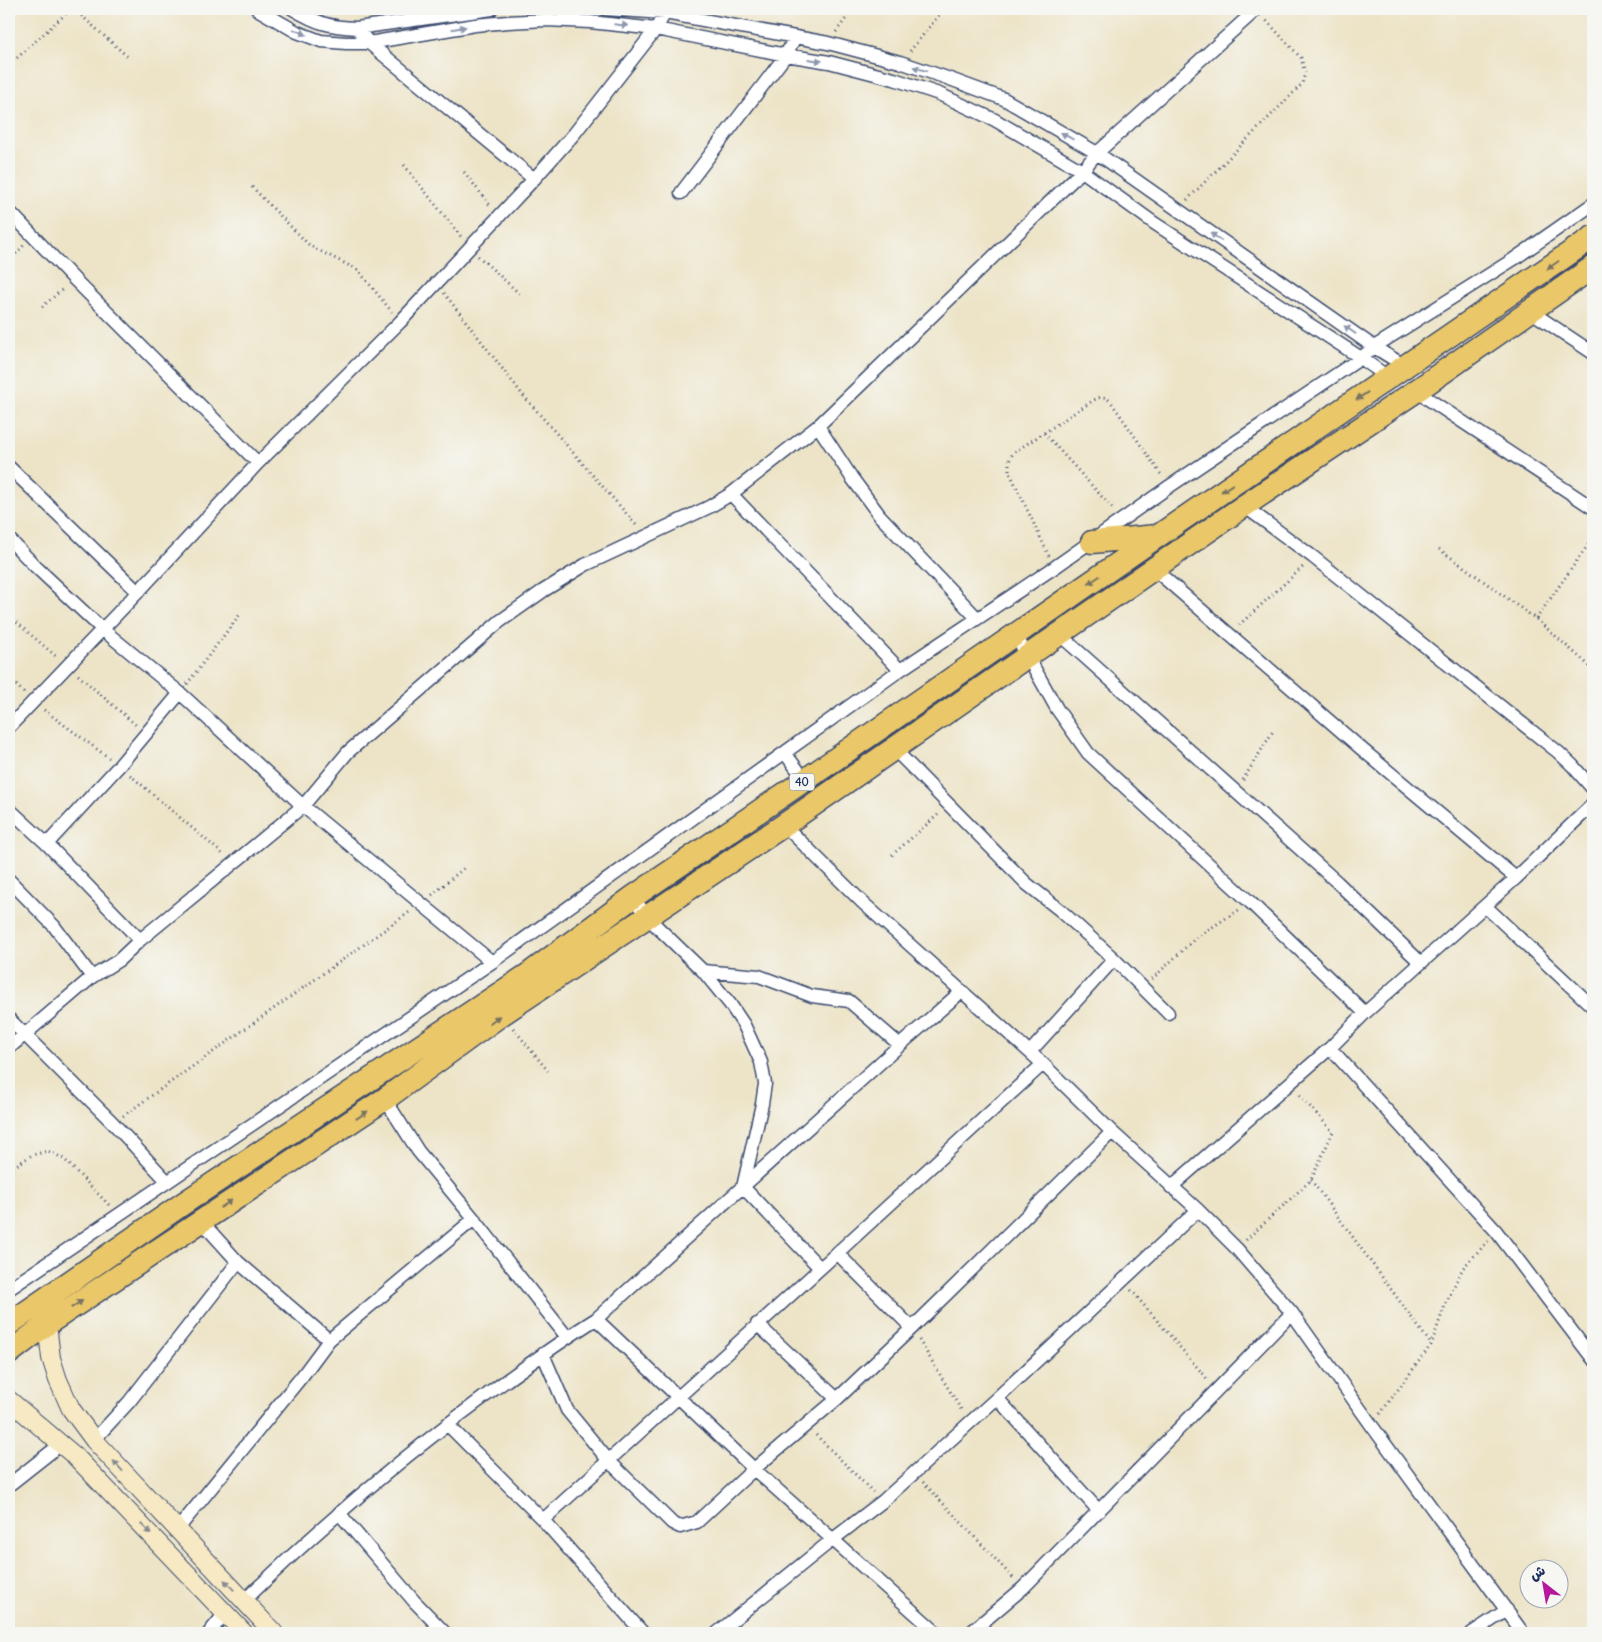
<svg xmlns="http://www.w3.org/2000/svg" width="1602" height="1642" font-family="Delius,'Playpen Sans Arabic',sans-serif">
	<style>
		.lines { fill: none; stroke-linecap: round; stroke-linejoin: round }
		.street-casing { stroke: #3a4a6e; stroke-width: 15 }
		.secondary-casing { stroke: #3a4a6e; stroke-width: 20 }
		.highway-casing { stroke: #3a4a6e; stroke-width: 25 }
		.path { stroke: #3a4a6e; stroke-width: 3; stroke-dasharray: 1 4; stroke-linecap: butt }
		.street { stroke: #fff; stroke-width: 12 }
		.secondary { stroke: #f7e9c3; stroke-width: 18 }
		.highway { stroke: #eac769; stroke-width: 22 }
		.oneway { fill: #8d97ae }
		.oneway2 { fill: #787363 }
		.oneway3 { fill: #898c90 }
		.labels { text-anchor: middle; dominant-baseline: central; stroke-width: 4; stroke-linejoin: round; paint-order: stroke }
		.shield { fill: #f6f6f2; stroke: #5d6b8a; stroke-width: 1 }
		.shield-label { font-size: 11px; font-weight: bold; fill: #1b2f5e }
	</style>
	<rect width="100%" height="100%" fill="#f6f6f2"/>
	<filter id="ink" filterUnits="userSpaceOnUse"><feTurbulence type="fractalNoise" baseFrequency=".02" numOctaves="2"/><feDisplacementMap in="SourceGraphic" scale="10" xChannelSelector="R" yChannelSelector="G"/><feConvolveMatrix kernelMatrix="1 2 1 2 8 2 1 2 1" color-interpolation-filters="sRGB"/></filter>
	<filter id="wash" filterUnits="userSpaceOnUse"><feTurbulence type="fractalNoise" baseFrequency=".0096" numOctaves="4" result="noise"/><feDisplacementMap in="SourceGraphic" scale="20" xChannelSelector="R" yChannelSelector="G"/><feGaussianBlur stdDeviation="1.12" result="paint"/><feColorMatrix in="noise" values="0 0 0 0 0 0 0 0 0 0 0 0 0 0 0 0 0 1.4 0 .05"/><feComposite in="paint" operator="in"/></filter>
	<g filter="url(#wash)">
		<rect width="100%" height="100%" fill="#ede4c7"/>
	</g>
	<g filter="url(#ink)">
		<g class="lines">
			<defs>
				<path id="street" d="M 257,9 L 297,32 L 321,41 L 346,43 L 369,43 L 475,25 L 508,22 L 546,20 L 590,22 L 656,29 L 786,55 L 829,62 L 894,79 L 939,94 L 995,120 L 1082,171 L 1154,223 L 1361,358 L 1389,378
					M 293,9 C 317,23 329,27 357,28 L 492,9
					M 605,9 L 665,13 L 828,43 L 900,62 L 950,79 L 1004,99 L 1097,153 L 1374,347 L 1405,366
					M 357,28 L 369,43 L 534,179
					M 681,193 L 786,55 L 795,37
					M 9,211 L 74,279 L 258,463
					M 1530,311 L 1593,353
					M 1416,391 L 1593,508
					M 818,426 L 852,478 L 880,516 L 977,618
					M 9,467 L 138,592
					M 731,494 L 900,670 L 1055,567 L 1170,486 L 1361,358 L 1374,347 L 1514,259 L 1593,204
					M 1244,506 L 1313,557 L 1558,752 L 1572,765 L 1593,789
					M 9,539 L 36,567 L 102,629 L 180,693 L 303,806 L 492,962 L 9,1289
					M 1154,569 L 1364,751 L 1516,878
					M 1015,634 L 1057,709 L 1088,753 L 1251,903 L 1365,1013
					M 1059,634 L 1337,882 L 1421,963
					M 9,727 L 138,592 L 258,463 L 400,322 L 534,179 L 574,134 L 656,29 L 667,9
					M 893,748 L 1027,884 L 1060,910 L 1114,959 L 1168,1013
					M 785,753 L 805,780
					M 9,809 L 47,844 L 140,940
					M 784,825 L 862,902 L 1043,1064 L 1112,1132 L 1198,1210 L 1237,1249 L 1292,1313 L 1372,1426 L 1523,1633
					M 47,844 L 119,766 L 180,693
					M 9,880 L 54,926 L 92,977
					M 633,897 L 647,917 L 703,971 L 730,1004 L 744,1025 L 761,1062 L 765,1084 L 762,1104 L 743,1187 L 820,1268
					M 1485,906 L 1593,1007
					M 492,962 L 900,670
					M 703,971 L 759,976 L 812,996 L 849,1001 L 900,1045
					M 9,1019 L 113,1123 L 167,1181
					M 9,1048 L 92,977 L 119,960 L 140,940 L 303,806 L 348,752 L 499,622 L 543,591 L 585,565 L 709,507 L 731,494 L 818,426 L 1082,171 L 1097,153 L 1257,9
					M 1330,1048 L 1496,1231 L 1593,1359
					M 1030,1052 L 1114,959
					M 385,1099 L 418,1151 L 474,1219 L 567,1337
					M 1171,1187 L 1330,1048 L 1365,1013 L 1516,878 L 1593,804
					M 201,1221 L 238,1262 L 329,1340
					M 837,1253 L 912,1328
					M 596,1319 L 754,1469 L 937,1633
					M 757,1324 L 837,1399
					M 543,1354 L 567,1410 L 608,1460 L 672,1523 L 680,1527 L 697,1522 L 754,1469 L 837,1399 L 912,1328 L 1112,1132
					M 997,1398 L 1099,1511
					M 447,1424 L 543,1520 L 643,1633
					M 94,1440 L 129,1402 L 238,1262
					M 9,1485 L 61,1444
					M 339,1513 L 414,1601 L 445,1633
					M 543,1520 L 837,1253 L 1043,1064
					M 177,1530 L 303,1375 L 329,1340 L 474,1219
					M 244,1601 C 323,1524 407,1453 496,1388 C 529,1364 562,1340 596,1319 L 900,1045 L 962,991
					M 209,1633 L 226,1612
					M 717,1633 L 832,1540 L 883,1501 L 997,1398 L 1198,1210
					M 970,1633 L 1023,1588 L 1292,1313
					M 1472,1633 L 1507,1610"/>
				<path id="secondary" d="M 47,1324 L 51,1358 L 58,1380 L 71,1409 L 94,1440 L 274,1633
					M 9,1400 L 76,1457 L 244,1633"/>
				<path id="highway" d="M 1092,542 L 1157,536
					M 9,1324 L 184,1203 L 526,976 L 633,897 L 805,780 L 1158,536 L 1593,237
					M 9,1353 L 47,1324 L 385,1099 L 502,1014 L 784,825 L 1244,506 L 1416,391 L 1593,267"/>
			</defs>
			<use href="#street" class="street-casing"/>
			<use href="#secondary" class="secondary-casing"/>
			<use href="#highway" class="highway-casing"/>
			<path class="path" d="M 74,9 L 129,58
				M 836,32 L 853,9
				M 910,51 L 944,9
				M 17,58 L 71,9
				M 404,165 L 462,238
				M 464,172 L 490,205
				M 252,187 L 310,246 L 358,270 L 392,312
				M 1187,200 L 1302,84 L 1305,73 L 1301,58 L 1265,19
				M 478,256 L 522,296
				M 9,261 L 24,245
				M 444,293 L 522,394 L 638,527
				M 42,307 L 64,288
				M 1044,433 L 1114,510
				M 1439,549 L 1536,619 L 1593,669
				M 1049,556 L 1009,471 L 1009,461 L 1013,453 L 1094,400 C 1101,396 1105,396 1111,402 L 1162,476
				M 9,616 L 58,658
				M 1536,619 L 1593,538
				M 1239,625 L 1305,565
				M 78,675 L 137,726
				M 9,678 L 24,693
				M 187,684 L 241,613
				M 44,710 L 109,758
				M 130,775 L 224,855
				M 1243,780 L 1273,731
				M 892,855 L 940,813
				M 432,895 L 464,868
				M 1152,979 L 1198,936 L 1239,910
				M 513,1028 L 548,1071
				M 123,1116 L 411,911
				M 9,1170 L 32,1155 L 48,1151 L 64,1159 L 109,1205
				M 1311,1180 L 1431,1344
				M 1246,1240 L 1311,1180 L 1333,1132 L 1298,1093
				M 1131,1290 L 1208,1380
				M 919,1340 L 962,1411
				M 1380,1414 L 1431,1345 L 1445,1305 L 1463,1268 L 1488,1241
				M 816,1435 L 873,1492
				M 923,1482 L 1015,1580"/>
			<use href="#street" class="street"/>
			<use href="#secondary" class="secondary"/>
			<use href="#highway" class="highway"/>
		</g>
		<defs><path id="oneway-solid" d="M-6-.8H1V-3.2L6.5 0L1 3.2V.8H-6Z" transform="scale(1.25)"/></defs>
		<g class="oneway">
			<use href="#oneway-solid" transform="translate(621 25) rotate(6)"/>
			<use href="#oneway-solid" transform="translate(459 28) rotate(-9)"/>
			<use href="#oneway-solid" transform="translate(300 32) rotate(23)"/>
			<use href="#oneway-solid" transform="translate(815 60) rotate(8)"/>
			<use href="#oneway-solid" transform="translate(920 69) rotate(-162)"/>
			<use href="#oneway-solid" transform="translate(1067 136) rotate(-150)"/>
			<use href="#oneway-solid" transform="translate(1216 237) rotate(-145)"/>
			<use href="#oneway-solid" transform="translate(1350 330) rotate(-145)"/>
		</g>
		<g class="oneway2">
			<use href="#oneway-solid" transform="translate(1553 265) rotate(145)"/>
			<use href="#oneway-solid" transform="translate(1362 396) rotate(146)"/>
			<use href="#oneway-solid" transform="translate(1227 488) rotate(146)"/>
			<use href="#oneway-solid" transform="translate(1094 580) rotate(145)"/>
			<use href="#oneway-solid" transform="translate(494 1020) rotate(-36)"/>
			<use href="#oneway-solid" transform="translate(362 1115) rotate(-34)"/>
			<use href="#oneway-solid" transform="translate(226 1204) rotate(-34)"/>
			<use href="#oneway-solid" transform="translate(77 1304) rotate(-34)"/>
		</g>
		<g class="oneway3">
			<use href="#oneway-solid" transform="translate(118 1466) rotate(-132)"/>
			<use href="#oneway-solid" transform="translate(146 1529) rotate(46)"/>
			<use href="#oneway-solid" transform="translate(229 1585) rotate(-134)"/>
		</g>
	</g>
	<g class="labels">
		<rect class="shield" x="789.5" y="773.5" width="25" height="17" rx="4"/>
		<g class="shield-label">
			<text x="802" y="782">40</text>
		</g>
	</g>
	<rect width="1602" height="1642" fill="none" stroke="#f6f6f2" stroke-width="30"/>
	<g transform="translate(1544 1584) rotate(329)"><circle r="24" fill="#f6f6f2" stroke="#9ea6b7"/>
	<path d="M0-4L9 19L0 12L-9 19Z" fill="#b5179e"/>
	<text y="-8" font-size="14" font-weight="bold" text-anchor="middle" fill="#1b2f5e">ش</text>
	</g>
</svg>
